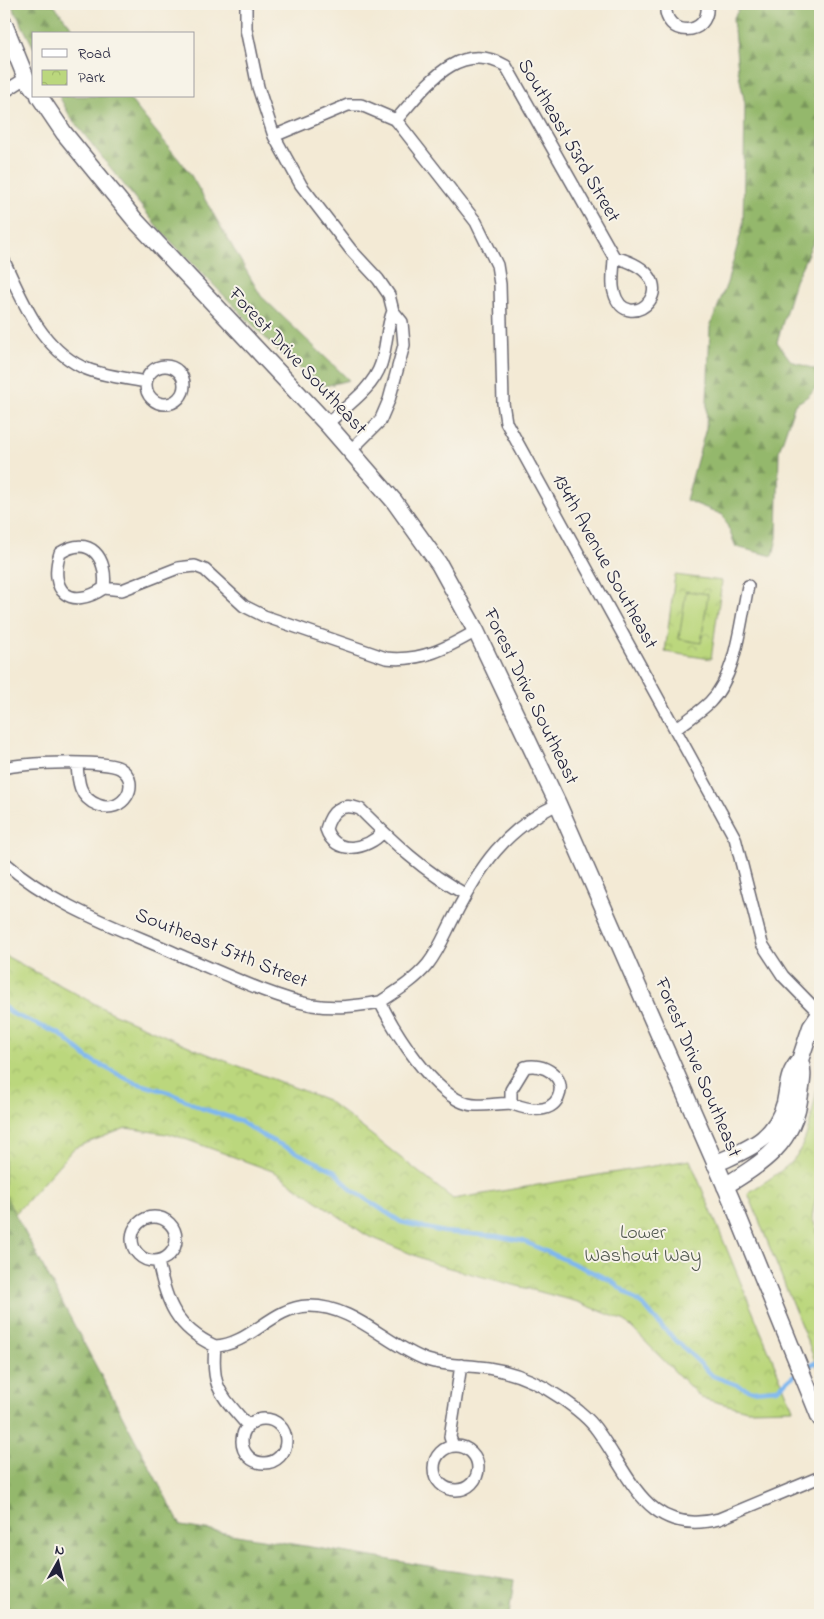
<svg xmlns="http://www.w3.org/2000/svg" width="824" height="1619" font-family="'Indie Flower',sans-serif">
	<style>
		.forest { fill: url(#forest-firs); stroke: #5b6d54 }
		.park { fill: url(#park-crowns); stroke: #6e7c5c }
		.pitch { fill: #bbd77d; stroke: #6e7c5c }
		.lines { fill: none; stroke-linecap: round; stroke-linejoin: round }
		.stream { stroke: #7eb7ef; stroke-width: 4.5 }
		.street-casing { stroke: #6b6871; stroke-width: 14 }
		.secondary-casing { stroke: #6b6871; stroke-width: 19 }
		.street { stroke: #fff; stroke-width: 11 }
		.secondary { stroke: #fff; stroke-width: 16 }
		.labels { text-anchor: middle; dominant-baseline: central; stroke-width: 4; stroke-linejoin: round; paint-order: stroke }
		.street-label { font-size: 20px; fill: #22223b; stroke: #f7f3e8 }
		.park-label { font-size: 20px; fill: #50584f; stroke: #f7f3e8 }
	</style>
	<defs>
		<pattern id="forest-firs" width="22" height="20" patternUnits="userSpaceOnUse" patternTransform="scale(1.25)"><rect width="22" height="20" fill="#94b86c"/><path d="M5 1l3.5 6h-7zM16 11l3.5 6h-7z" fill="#78955a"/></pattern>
		<pattern id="park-crowns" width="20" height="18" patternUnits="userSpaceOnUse" patternTransform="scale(1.25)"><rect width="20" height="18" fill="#bbd77d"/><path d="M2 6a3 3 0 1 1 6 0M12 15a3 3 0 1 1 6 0" fill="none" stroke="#a0b86d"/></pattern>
	</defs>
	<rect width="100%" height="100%" fill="#f7f3e8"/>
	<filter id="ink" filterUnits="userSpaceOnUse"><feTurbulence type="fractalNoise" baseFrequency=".02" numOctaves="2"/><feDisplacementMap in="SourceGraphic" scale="10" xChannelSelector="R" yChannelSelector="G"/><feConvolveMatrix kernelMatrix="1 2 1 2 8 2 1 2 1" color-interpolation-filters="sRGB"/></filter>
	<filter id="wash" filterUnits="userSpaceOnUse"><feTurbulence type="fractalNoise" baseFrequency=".0096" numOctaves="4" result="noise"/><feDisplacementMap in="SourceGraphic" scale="20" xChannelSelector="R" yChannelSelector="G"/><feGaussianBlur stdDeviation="1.12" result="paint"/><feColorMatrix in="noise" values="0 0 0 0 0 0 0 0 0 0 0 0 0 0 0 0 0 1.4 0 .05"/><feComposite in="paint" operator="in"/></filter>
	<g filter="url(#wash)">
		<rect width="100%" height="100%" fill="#f3ead5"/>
		<path class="forest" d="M 11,4 L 53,4 L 77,34 L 34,34 L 34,48 Z
			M 742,4 L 820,4 L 820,228 L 795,281 L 777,342 L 791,361 L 820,371 C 820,388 809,397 795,404 L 779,451 L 777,538 L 773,556 L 736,547 L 723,515 L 686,500 L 706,428 L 710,327 L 727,283 L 743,225 L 745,104 L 738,70 L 733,19 Z
			M 59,96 L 127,96 L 189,172 L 261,296 L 349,380 L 325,386 L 284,357 L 160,230 L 71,118 Z
			M 4,1193 L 181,1526 L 514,1580 L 509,1615 L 4,1615 Z"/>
		<path class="park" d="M 675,575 L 722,581 L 711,659 L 665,652 Z
			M 4,955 L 112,1013 L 205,1053 L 327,1100 L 453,1199 L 690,1160 L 793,1409 L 747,1410 L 701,1398 L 625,1321 L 578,1302 L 438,1265 L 366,1235 L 275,1172 L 174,1135 L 126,1128 L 74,1148 L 15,1214 L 4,1193 Z
			M 820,1068 L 820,1175 L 812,1217 L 820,1238 L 820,1373 L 748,1193 C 764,1182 785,1171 797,1155 C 811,1134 816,1093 820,1068 Z"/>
		<path class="pitch" d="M 686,591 L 708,594 L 701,643 L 679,639 Z"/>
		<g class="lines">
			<path class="stream" d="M 4,1007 L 15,1015 L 60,1034 L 89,1059 L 133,1082 L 171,1093 L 201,1108 L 238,1120 L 265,1137 L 335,1171 L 352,1190 L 401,1222 L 444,1232 L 496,1236 L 523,1241 L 610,1280 L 645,1307 L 662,1327 L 713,1376 L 753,1391 L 777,1389 L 797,1373
				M 803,1368 L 820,1361"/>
		</g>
	</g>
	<g filter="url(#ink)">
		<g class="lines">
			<defs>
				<path id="street" d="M 246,4 L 246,29 L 258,87 L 274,136 L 301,185 L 351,250 L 378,279 L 389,295 L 393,311 L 402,322 L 404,345 L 389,400 L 380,421 L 350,451
					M 666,4 C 662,38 711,38 707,4
					M 4,92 L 26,78
					M 396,120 C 425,88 457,38 506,66 L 614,257
					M 274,136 L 348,105 L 361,105 L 396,120 L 476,222 L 497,265 L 500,284 L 503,403 L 506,422 L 735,838 L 762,944 L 783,976 L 820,1014
					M 614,257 C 696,278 627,341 614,292 C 611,282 614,268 614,257 Z
					M 4,261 C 23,302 40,346 82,367 C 102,376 125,378 146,382
					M146 385a19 19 0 1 1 38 0a19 19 0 1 1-38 0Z
					M 327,424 C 345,407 373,389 381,364 C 387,346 386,328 393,311
					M 104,588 C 108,558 90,534 60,553 C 48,591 70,611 104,588 L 122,590 L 178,568 L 195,566 L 205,570 L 244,606 L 264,616 L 386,658 C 421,662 447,648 476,631
					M 676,729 C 687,720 700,712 710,702 C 737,674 740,623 748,586
					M 4,768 C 21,763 108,759 121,769 C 142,783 123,815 98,805 C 79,798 78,781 77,764
					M 383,832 C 367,850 335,856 326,829 C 331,811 341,802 360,809 C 393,842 424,872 465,894
					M 4,862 C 56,908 122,929 184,957 C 223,973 272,997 312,1005 C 336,1009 356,1006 380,1002 C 395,1032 434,1095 468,1104 C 480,1108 507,1101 513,1104 C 526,1109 549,1115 558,1098 C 568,1076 542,1062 525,1067 L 511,1090 L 511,1102
					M 380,1002 C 397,991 415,980 428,964 C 439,950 446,932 454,917 C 480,866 505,829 558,804
					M132 1239a22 22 0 1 1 44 0a22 22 0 1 1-44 0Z
					M 158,1261 C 166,1302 176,1328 215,1346 C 211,1389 221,1394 247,1425
					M 215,1346 C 250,1345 272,1307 308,1306 C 354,1305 386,1345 427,1360 C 446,1366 468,1365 488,1368 C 515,1372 538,1382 561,1398 C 574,1407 588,1417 597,1430 C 632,1478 647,1537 719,1519 L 820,1477
					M242 1441a22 22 0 1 1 44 0a22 22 0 1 1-44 0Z
					M434 1468a22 22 0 1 1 44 0a22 22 0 1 1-44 0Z
					M 453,1446 L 450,1437 L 461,1365"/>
				<path id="secondary" d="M 4,24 L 26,78 L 34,89
					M 39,96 L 64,133 L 135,220 L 327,424 L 394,501 L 439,564 L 476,631 L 558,804 L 731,1199 L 820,1418
					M 800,1060 L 811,1027 L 820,1014
					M 715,1164 C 747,1149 775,1141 785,1103 C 789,1084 787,1075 800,1060 C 804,1072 802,1081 800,1094 C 794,1143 764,1162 725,1186"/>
			</defs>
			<use href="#street" class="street-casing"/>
			<use href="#secondary" class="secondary-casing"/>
			<use href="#street" class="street"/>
			<use href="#secondary" class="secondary"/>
		</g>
	</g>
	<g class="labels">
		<g class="street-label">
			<text transform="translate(568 141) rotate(60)">Southeast 53rd Street</text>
			<text transform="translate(297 362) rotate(47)">Forest Drive Southeast</text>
			<text transform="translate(604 562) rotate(61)">134th Avenue Southeast</text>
			<text transform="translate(530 697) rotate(64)">Forest Drive Southeast</text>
			<text transform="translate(221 949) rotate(22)">Southeast 57th Street</text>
			<text transform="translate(697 1068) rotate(67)">Forest Drive Southeast</text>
		</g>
		<g class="park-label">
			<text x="643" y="1233">Lower<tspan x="643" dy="23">Washout Way</tspan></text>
		</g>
	</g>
	<rect width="824" height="1619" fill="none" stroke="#f7f3e8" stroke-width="20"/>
	<rect x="32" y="32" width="162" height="65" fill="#f7f3e8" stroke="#a29fa3"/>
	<rect x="42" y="49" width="25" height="8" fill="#ffffff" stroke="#a29fa3"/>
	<text x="78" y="58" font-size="15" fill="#22223b">Road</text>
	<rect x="42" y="70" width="25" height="15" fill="url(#park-crowns)" stroke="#a29fa3"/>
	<text x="78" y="82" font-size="15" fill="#22223b">Park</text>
	<g transform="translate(58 1562) rotate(8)" stroke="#f7f3e8" stroke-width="4" paint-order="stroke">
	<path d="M0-4L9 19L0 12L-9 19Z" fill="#22223b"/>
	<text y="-8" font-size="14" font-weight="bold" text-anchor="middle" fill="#22223b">N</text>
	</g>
</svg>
